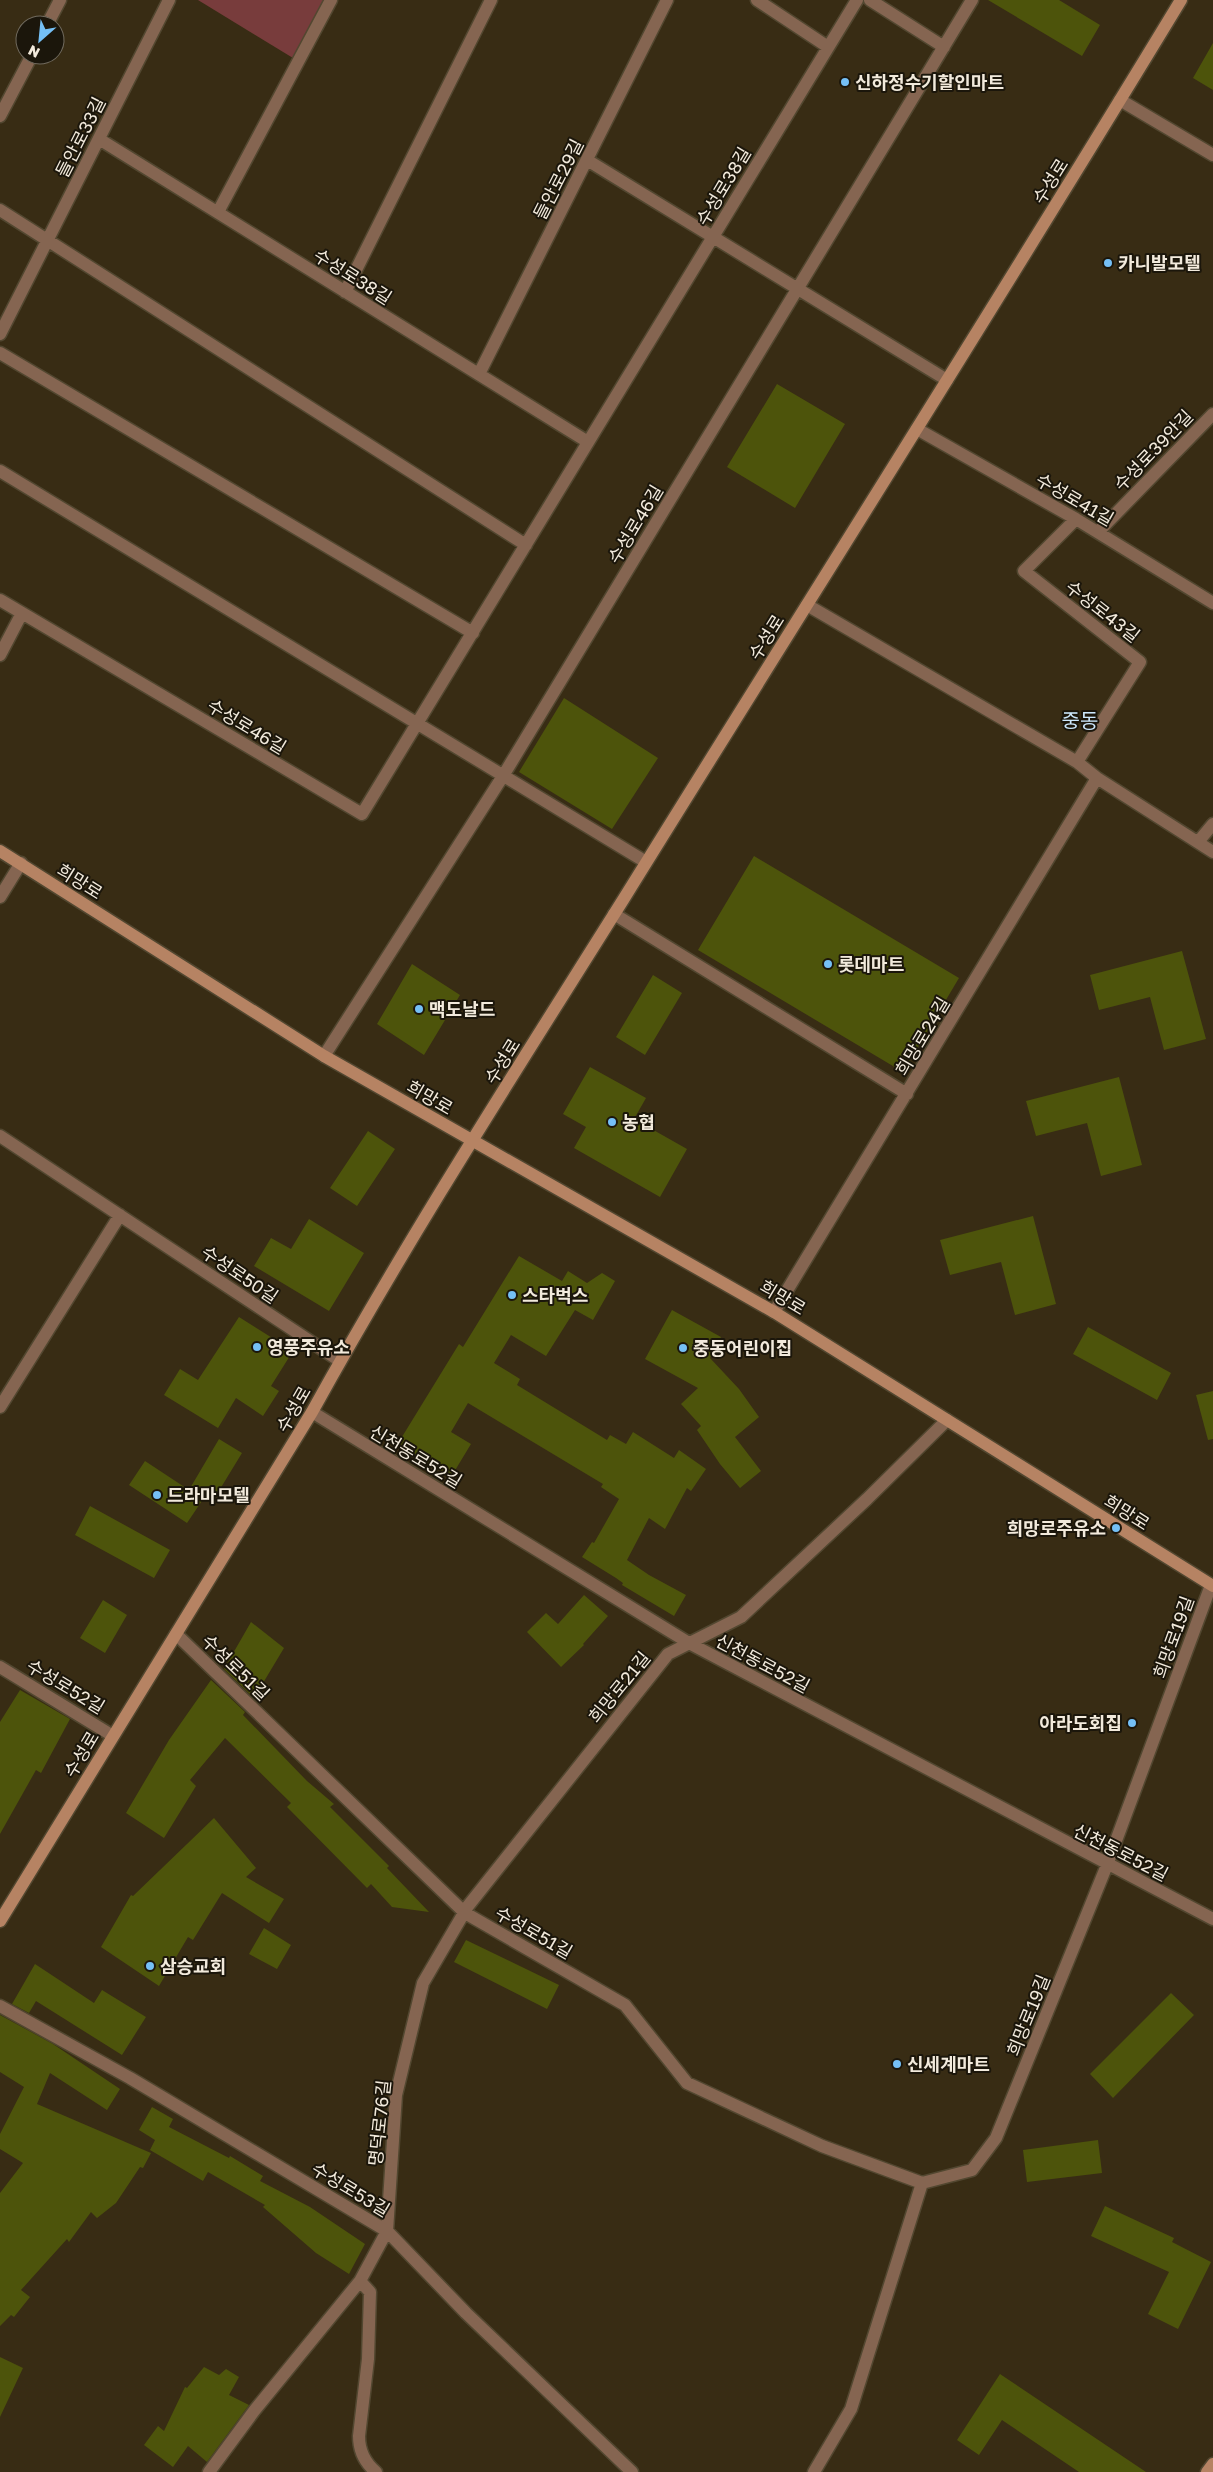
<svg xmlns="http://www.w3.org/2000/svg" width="1213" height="2472" font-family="'Golos Text','Noto Sans KR',sans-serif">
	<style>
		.green { fill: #783c3c }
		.building { fill: #4d540b }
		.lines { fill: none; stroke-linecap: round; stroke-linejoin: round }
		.street-casing { stroke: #524730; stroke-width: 15 }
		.secondary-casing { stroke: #524730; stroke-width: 15 }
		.street { stroke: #856551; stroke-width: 12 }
		.secondary { stroke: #b68363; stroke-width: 12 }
		.poi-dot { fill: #75c0f6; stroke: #1b160b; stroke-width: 2 }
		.labels { text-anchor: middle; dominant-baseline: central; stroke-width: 4; stroke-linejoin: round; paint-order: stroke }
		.poi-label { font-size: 18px; font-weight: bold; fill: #f2eadc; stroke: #1b160b; text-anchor: start }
		.street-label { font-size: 18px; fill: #f2eadc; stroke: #1b160b }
		.quarter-label { font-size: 20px; fill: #cde8fd; stroke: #1b160b }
	</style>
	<rect width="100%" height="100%" fill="#382c14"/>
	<path class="green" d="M 198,0 L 324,0 L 293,58 Z"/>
	<path class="building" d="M 988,0 L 1059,0 L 1100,25 L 1082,56 Z
		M 1213,43 L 1213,90 L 1193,78 Z
		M 777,384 L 845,424 L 795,508 L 727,467 Z
		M 564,698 L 658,758 L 612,829 L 519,772 Z
		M 754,856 L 959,978 L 903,1072 L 698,950 Z
		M 1182,951 L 1206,1039 L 1164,1050 L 1150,997 L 1099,1010 L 1090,975 Z
		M 412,964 L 460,995 L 424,1055 L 377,1024 Z
		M 653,975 L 682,993 L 645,1055 L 616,1037 Z
		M 590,1067 L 646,1098 L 634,1119 L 687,1149 L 660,1197 L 574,1148 L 586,1127 L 563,1114 Z
		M 1119,1077 L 1142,1165 L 1101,1176 L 1087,1123 L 1036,1136 L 1026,1101 Z
		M 368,1131 L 395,1149 L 357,1206 L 330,1188 Z
		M 1033,1216 L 1056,1304 L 1015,1315 L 1001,1262 L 950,1275 L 940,1240 Z
		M 309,1219 L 364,1253 L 329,1311 L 254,1266 L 271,1238 L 291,1249 Z
		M 519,1256 L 562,1281 L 568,1271 L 587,1283 L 602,1273 L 615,1281 L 593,1320 L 575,1310 L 546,1356 L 511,1335 L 494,1363 L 520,1379 L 517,1385 L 607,1440 L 610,1435 L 626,1444 L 633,1432 L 674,1458 L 679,1450 L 706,1469 L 691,1491 L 687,1488 L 665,1529 L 649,1518 L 627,1560 L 649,1575 L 686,1595 L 674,1616 L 622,1585 L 623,1583 L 616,1578 L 582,1557 L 592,1542 L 594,1543 L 619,1499 L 601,1487 L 603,1484 L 468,1403 L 451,1432 L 471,1444 L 451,1477 L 397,1445 L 459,1344 L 463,1347 Z
		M 672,1310 L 721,1337 L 710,1358 L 739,1389 L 759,1417 L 735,1437 L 761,1471 L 740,1488 L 720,1464 L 697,1430 L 701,1426 L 681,1404 L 698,1388 L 645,1359 Z
		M 239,1317 L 293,1351 L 271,1386 L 279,1391 L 263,1416 L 236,1398 L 218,1428 L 164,1395 L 180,1369 L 198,1380 Z
		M 1088,1327 L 1171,1373 L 1157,1400 L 1073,1354 Z
		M 1213,1391 L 1213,1439 L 1208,1440 L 1196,1395 Z
		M 219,1439 L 242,1453 L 217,1494 L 210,1489 L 187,1523 L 129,1485 L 145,1461 L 189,1490 Z
		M 90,1506 L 170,1550 L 154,1578 L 75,1535 Z
		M 584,1595 L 608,1616 L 583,1644 L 584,1645 L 561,1667 L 527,1632 L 546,1613 L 558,1624 Z
		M 103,1600 L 127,1615 L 105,1653 L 80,1638 Z
		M 251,1622 L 284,1648 L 254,1698 L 224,1669 Z
		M 211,1680 L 245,1712 L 243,1715 L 307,1781 L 334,1804 L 330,1807 L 389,1866 L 387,1868 L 429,1912 L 392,1907 L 371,1884 L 367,1888 L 287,1807 L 291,1803 L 225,1738 L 190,1780 L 196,1786 L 164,1838 L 126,1813 L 169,1740 Z
		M 20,1690 L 70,1719 L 41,1773 L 36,1770 L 0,1834 L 0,1722 Z
		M 214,1818 L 256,1868 L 246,1877 L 284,1899 L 269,1923 L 222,1893 L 193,1940 L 188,1937 L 159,1986 L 101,1947 L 131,1895 L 133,1896 Z
		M 264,1928 L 291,1945 L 277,1969 L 249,1954 Z
		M 466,1940 L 559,1985 L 547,2009 L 454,1962 Z
		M 35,1964 L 94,2003 L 102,1990 L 146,2017 L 122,2055 L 36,2001 L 29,2013 L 12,2004 Z
		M 1171,1993 L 1194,2015 L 1113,2098 L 1090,2074 Z
		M 0,2015 L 53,2044 L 120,2089 L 107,2110 L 50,2073 L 37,2104 L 151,2153 L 143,2168 L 140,2167 L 116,2203 L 97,2218 L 91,2212 L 69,2242 L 67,2239 L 21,2290 L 30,2297 L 14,2317 L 11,2315 L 0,2326 L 0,2193 L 23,2163 L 0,2149 L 0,2134 L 24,2087 L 0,2072 Z
		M 152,2107 L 173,2119 L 169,2127 L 229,2158 L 230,2156 L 263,2176 L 260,2181 L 310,2207 L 365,2244 L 349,2274 L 316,2253 L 263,2207 L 265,2205 L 208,2172 L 203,2181 L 150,2150 L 155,2140 L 139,2130 Z
		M 1098,2140 L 1102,2173 L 1027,2182 L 1023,2150 Z
		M 1105,2206 L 1174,2238 L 1172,2242 L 1211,2262 L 1178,2329 L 1148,2314 L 1169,2272 L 1091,2236 Z
		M 0,2357 L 23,2368 L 0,2417 Z
		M 204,2367 L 219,2375 L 226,2369 L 239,2377 L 229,2395 L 249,2405 L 207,2462 L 188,2446 L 173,2467 L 144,2445 L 158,2426 L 164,2431 L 185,2387 L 187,2388 Z
		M 1000,2374 L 1146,2472 L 1079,2472 L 1002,2420 L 979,2455 L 957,2440 Z"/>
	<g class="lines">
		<defs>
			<path id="street" d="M 757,0 L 828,47
				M 870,0 L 944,47
				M 47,25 L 60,0
				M 1120,100 L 1213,155
				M 0,116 L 32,55
				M 99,139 L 588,442
				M 587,160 L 947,380
				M 0,210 L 526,545
				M 218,212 L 331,0
				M 345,292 L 491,0
				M 0,334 L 169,0
				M 0,353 L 473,633
				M 479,374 L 667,0
				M 917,429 L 1076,519 L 1213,603
				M 0,471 L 646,862
				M 1076,519 L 1024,571 L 1140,662 L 1077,762
				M 1098,532 L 1213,414
				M 0,600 L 362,814 L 857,0
				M 807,605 L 1077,762 L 1097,778 L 1213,852
				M 0,655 L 22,613
				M 1198,842 L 1213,824
				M 0,897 L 21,863
				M 614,914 L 907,1094
				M 324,1056 L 503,776 L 972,0
				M 0,1136 L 340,1361
				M 774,1312 L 1097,778
				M 0,1407 L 120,1215
				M 312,1412 L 689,1643 L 1213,1919
				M 176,1634 L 465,1913 L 625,2005 L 687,2083 L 822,2146 L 922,2183
				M 0,1667 L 113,1736
				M 0,2006 L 130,2078 L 387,2231 L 466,2313 L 632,2472
				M 922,2183 L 972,2170 L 996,2138 L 1107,1865 L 1211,1585
				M 360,2281 L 370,2292 L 368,2359 L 359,2436 C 359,2451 364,2462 376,2472
				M 209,2472 L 254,2411 L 360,2281 L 387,2231 L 396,2095 L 423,1983 L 468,1906 L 668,1654 L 741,1617 L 867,1499 L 947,1420
				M 814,2472 L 851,2409 L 922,2183"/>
			<path id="secondary" d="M 0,851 L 324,1056 L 774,1312 L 1213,1586
				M 0,1921 L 312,1412 C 408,1238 517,1069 623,900 C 809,600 998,302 1181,0
				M 1207,2472 L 1213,2464"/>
		</defs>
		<use href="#street" class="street-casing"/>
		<use href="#secondary" class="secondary-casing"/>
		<use href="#street" class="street"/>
		<use href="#secondary" class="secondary"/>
	</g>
	<g class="poi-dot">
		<circle cx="845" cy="82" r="5"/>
		<circle cx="1108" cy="263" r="5"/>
		<circle cx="828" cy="964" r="5"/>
		<circle cx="419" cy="1009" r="5"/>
		<circle cx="612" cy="1122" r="5"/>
		<circle cx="512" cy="1295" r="5"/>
		<circle cx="257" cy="1347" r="5"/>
		<circle cx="683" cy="1348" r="5"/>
		<circle cx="157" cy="1495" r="5"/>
		<circle cx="1116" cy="1528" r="5"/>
		<circle cx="1132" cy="1723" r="5"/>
		<circle cx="150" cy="1966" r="5"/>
		<circle cx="897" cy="2064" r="5"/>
	</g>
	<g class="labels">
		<g class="poi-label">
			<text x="855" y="82">신하정수기할인마트</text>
			<text x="1118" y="263">카니발모텔</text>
			<text x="838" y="964">롯데마트</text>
			<text x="429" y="1009">맥도날드</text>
			<text x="622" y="1122">농협</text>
			<text x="522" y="1295">스타벅스</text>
			<text x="267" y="1347">영풍주유소</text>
			<text x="693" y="1348">중동어린이집</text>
			<text x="167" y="1495">드라마모텔</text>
			<text x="1106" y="1528" text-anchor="end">희망로주유소</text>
			<text x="1122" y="1723" text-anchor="end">아라도회집</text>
			<text x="160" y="1966">삼승교회</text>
			<text x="907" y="2064">신세계마트</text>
		</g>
		<g class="street-label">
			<text transform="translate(80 137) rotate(-63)">들안로33길</text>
			<text transform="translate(558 179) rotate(-63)">들안로29길</text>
			<text transform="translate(1050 181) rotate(-58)">수성로</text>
			<text transform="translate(723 186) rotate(-59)">수성로38길</text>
			<text transform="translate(353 276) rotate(32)">수성로38길</text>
			<text transform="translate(1153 450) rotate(-46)">수성로39안길</text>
			<text transform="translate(1075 499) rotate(30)">수성로41길</text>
			<text transform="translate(635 524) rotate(-59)">수성로46길</text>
			<text transform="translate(1103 611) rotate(38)">수성로43길</text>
			<text transform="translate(766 637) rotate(-58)">수성로</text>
			<text transform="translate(247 726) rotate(31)">수성로46길</text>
			<text transform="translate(80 881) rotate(32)">희망로</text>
			<text transform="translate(922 1036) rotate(-59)">희망로24길</text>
			<text transform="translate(502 1061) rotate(-58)">수성로</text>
			<text transform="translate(430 1097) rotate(30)">희망로</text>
			<text transform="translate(240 1274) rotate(34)">수성로50길</text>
			<text transform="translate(783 1297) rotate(31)">희망로</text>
			<text transform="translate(293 1409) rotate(-60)">수성로</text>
			<text transform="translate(416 1456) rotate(31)">신천동로52길</text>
			<text transform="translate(1127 1512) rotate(32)">희망로</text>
			<text transform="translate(1173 1637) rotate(-70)">희망로19길</text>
			<text transform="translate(763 1663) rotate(28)">신천동로52길</text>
			<text transform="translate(236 1667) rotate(44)">수성로51길</text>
			<text transform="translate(66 1686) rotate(31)">수성로52길</text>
			<text transform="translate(619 1687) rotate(-51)">희망로21길</text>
			<text transform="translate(81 1754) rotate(-59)">수성로</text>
			<text transform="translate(1121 1852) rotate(27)">신천동로52길</text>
			<text transform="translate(534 1932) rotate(30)">수성로51길</text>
			<text transform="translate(1028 2015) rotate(-68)">희망로19길</text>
			<text transform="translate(379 2123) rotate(-84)">명덕로76길</text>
			<text transform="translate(351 2189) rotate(31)">수성로53길</text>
		</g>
		<g class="quarter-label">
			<text x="1080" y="720">중동</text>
		</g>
	</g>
	<g transform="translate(40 40) rotate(207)"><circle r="24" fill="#1b160b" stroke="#716b5f"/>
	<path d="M0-4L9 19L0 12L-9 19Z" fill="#75c0f6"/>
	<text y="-8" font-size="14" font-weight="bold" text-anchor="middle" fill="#f2eadc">N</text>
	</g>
</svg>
